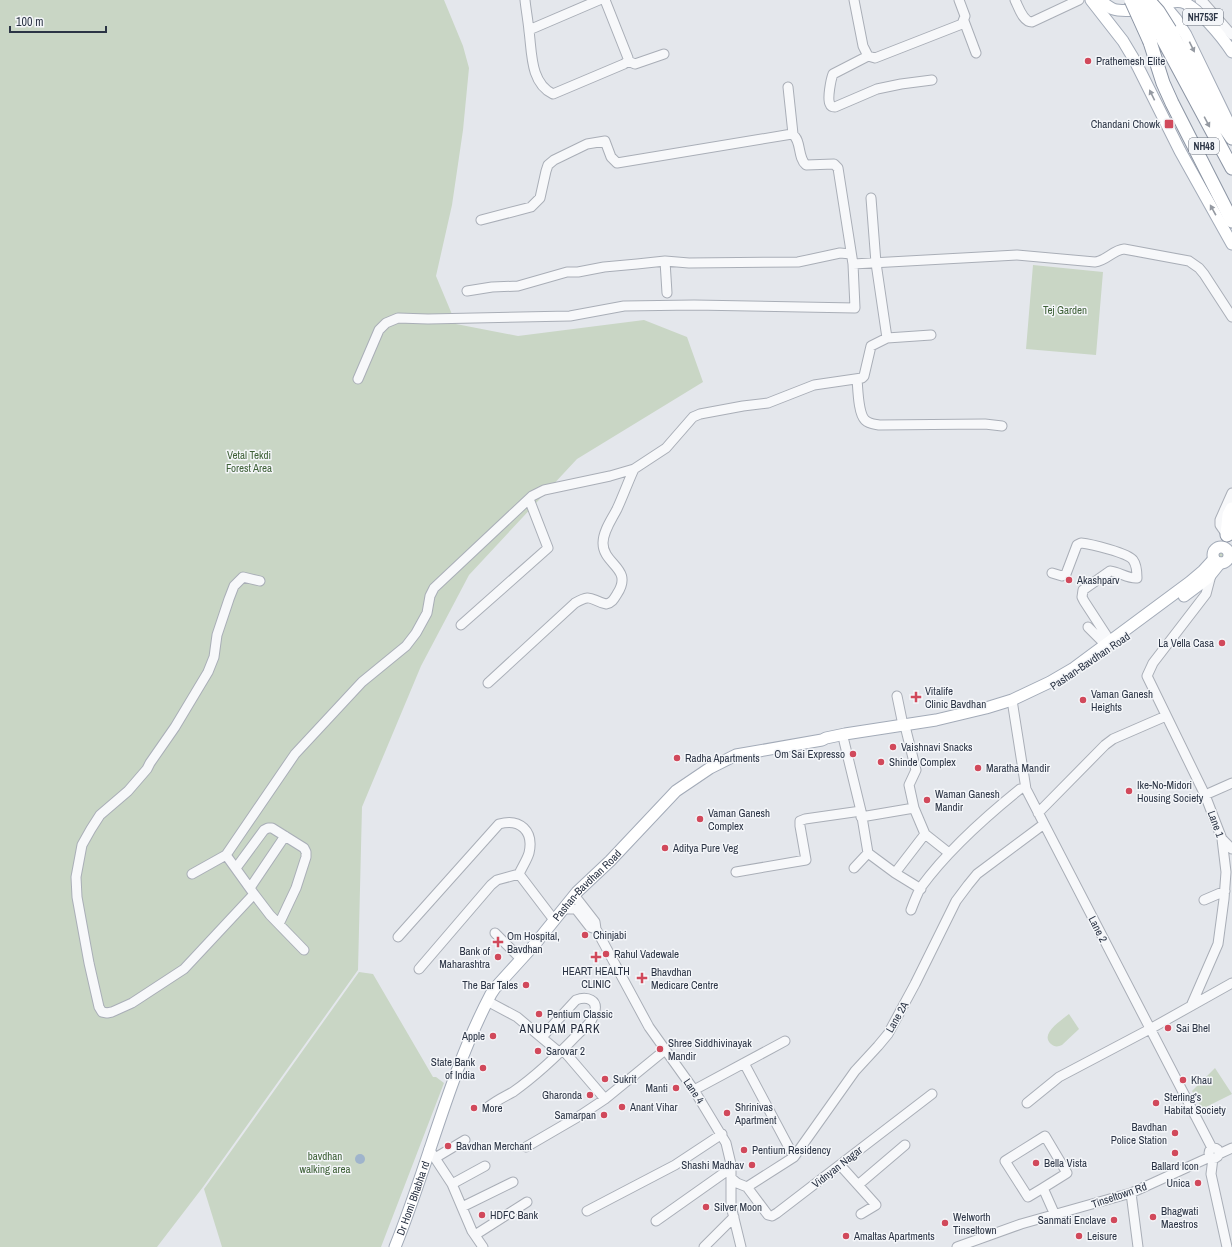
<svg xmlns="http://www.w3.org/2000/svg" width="1232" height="1247" font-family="'Archivo Narrow',sans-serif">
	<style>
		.green { fill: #c9d6c5 }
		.water { fill: #9fb4cc }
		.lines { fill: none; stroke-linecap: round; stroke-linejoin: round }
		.minor-casing { stroke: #a9aeb7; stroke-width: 11 }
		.major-casing { stroke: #a3abb8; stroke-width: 13 }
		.highway-casing { stroke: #8b94a3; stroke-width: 15 }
		.minor { stroke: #f7f8fa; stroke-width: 9 }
		.major { stroke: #fff; stroke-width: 11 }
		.highway { stroke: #fff; stroke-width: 13 }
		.highway-bridge-casing { stroke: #8b94a3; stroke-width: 15; stroke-linecap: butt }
		.highway-bridge { stroke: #fff; stroke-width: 13 }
		.oneway { fill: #959aa2 }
		.poi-dot { fill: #d1495b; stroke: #f4f6f9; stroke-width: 1.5 }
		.labels { text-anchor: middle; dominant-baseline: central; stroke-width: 3; stroke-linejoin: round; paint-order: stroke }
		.shield { fill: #f4f6f9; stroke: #676e7b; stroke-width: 1 }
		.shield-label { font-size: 10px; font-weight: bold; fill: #2b3445 }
		.poi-label { font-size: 11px; fill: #2b3445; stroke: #f4f6f9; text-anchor: start }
		.park-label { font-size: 11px; fill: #3f6138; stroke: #f4f6f9 }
		.street-label { font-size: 11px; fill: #2b3445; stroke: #f4f6f9 }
		.neighbourhood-label { font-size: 12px; letter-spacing: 1px; fill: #1d2536; stroke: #f4f6f9 }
	</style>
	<rect width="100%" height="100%" fill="#e4e7ec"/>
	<path class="green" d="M 0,0 L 444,0 L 463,46 L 469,68 L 463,130 L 452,205 L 436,276 L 456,324 L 518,336 L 644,320 L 687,337 L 703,382 L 577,459 L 469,575 L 421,666 L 362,807 L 358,970 L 203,1187 L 157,1247 L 0,1247 Z
		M 1033,265 L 1103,272 L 1096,355 L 1026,349 Z
		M 1220,548 L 1224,548 L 1228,553 L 1227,559 L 1225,562 L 1214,555 L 1215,551 Z
		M 359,972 L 373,974 L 433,1077 L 436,1077 L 444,1083 L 381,1247 L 222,1247 L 204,1189 Z
		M 1069,1014 L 1079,1029 L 1062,1045 C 1058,1047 1054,1047 1051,1044 C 1039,1034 1062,1020 1069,1014 Z
		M 1215,1068 L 1232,1094 L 1202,1109 L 1192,1091 Z"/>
	<path class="water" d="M355 1159a5 5 0 1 1 10 0a5 5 0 1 1-10 0Z"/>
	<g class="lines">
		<defs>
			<path id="minor" d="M 525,0 C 526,10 528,20 529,31 C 532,52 530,83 553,94 L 624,64 L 628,61
				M 605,0 L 628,58 L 628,61
				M 854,0 L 863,46 L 868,56 L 875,58 L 962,24 L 965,16 L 959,0
				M 1015,0 C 1019,8 1023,22 1032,22 L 1079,0
				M 1200,0 L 1204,3 L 1232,35
				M 964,21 L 976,53
				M 529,30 L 599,0
				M 868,56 L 833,74 C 831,79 827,99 830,104 C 831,107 833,107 835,107 L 877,89 L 901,84 L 932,80
				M 628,61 L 635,64 L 664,54
				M 788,87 L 793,134
				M 871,198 L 876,263 L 887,338 L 931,335
				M 481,220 L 531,207 L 540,198 L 546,171 L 548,165 L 554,160 L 587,144 L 605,141 L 611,157 L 617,163 L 792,134 C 802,140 797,157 806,165 L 834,164 L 838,168 L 853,264 L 1017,255 L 1095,262 C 1106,261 1113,250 1124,249 L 1189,261 L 1199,268 L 1204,274 L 1232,317
				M 665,261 L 667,293
				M 467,291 L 492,287 L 518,286 L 567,272 L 578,272 L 604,267 L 637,264 L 665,261 L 689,263 L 798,262 L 840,253 L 851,254
				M 358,379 L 379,330 L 386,323 L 398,318 L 428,319 L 570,316 L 624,306 L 694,305 L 855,308 L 853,264
				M 857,379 C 858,389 858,413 865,420 C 869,424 874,424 879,425 L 985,424 L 1002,426
				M 1227,535 L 1220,525 L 1220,520 L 1232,493
				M 1052,573 L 1062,576 L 1066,574 L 1077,545 L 1081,543 C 1091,544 1128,553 1133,560 C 1136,564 1137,573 1137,578 C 1129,579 1119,572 1110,571 L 1083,590 L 1082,597 L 1084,601 L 1110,641
				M 461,625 L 548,548 L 529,499
				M 1088,627 L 1105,644
				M 488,683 L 575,603 C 592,593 590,600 606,604 C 612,603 614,599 617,594 C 634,568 603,565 603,543 C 603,531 612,519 617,509 C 623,496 628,482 634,469
				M 897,696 L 903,725
				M 1012,700 L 1026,789 L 1212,1148
				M 906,730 L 916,770 L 909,785 L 914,808 L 925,834 L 949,853
				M 844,741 L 861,811 L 868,853 L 895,873 L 921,889
				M 1205,795 L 1232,783
				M 1038,813 L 1105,745 L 1113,739 L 1166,716
				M 861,817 L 914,808
				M 1222,839 L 1232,849
				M 226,855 L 254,894 L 184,969 L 132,1003 L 112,1012 L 107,1013 L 102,1012 L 99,1007 L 89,963 L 77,897 L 76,877 L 82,845 L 91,829 L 100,815 L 128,791 L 147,769 L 150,763 L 175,727 L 208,672 L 214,657 L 217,635 L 229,599 L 234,586 L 243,577 L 260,581
				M 236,868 L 264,830 L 268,828 L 272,828 L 304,848 L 306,852 L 306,857 L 296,888 L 279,924
				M 854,868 L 868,853
				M 736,872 L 806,860 L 800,826 L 800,821 L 805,819 L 861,811
				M 895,873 L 925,834
				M 192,874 L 226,855 L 295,754 L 362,682 L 406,646 L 416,633 L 427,613 L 430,596 L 434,588 L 532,496 L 544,490 L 610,476 L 634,469 L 666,448 L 693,417 L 700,414 L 743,406 L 768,403 L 814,385 L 862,378 L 864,376 L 871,346 L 887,338
				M 519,874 L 554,920
				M 250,888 L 285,836
				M 254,894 L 270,915 L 304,950
				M 574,895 L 595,922 L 596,929 L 649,1027 L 694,1090 L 726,1143 L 731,1164 L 731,1206 L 741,1247
				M 1204,900 L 1225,891
				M 563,909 L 576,909 L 590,927 L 596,929
				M 911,910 C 914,902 917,894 921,887 C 948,850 984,818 1020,789
				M 495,933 L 521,959
				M 398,937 L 499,824 C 520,818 534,831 529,853 C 527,860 522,867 519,874 L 497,880 L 491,885 L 419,969
				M 487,1001 L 517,1017 L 560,1053
				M 1191,1006 L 1232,983
				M 563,1050 L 605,1099
				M 744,1063 L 794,1157
				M 694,1090 L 785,1041
				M 1027,1103 L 1059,1077 L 1150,1029 L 1191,1006 L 1218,944 L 1224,899 L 1226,872 L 1222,839 L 1205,795 L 1147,676 L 1153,663 L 1206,594 L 1211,575
				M 487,1108 C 495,1101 504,1097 513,1092 C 537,1075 557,1056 577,1035 C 582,1030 589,1025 592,1019 C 595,1013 598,1004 591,1000 C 586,997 581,998 576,1000 L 542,1037
				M 526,1147 L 581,1115 L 605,1099 L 665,1050
				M1209 1153a5 5 0 1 1 10 0a5 5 0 1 1-10 0Z
				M 429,1149 L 452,1184 L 472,1231 L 483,1247
				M 1219,1154 L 1232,1148
				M 435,1158 L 465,1140
				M 1213,1158 L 1211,1174 L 1227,1247
				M 840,1165 L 876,1205 L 861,1214
				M 731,1178 L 737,1183 L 747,1187 L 768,1215 L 772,1216 L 777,1213 L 932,1094
				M 452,1184 L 485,1166
				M 858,1185 L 905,1145
				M 747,1187 L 794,1157 L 855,1071 L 878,1046 L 888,1034 L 915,984 L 956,901 L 968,885 L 977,874 L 1044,824
				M 1043,1188 L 1067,1173 L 1045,1136 L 1005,1161 L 1028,1197 L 1043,1188 L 1055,1215
				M 1131,1193 L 1138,1247
				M 462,1207 L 513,1182
				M 587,1211 L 675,1165 L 722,1134
				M 656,1221 L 731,1168
				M 475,1235 L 527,1202
				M 704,1247 L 734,1217
				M 957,1247 L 1021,1224 L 1131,1193 L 1210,1157"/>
			<g id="major">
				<path d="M 1091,0 L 1123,41 L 1135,61 L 1180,151 L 1232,244"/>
				<path d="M 1100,0 C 1104,3 1108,7 1113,9 C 1121,12 1147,10 1155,7 C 1164,4 1173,0 1182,2 C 1197,6 1223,38 1232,52"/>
				<path d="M 1160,0 L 1176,19 L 1186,35 L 1232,130"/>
				<circle cx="1221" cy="555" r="8"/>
				<path d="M 1184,596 L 1208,578 L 1220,563"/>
				<path id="s1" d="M 395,1247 C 429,1163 449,1074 491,994 L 495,988 L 535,944 L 577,892 L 610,861 L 676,791 L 710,768 L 736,755 L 822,740 L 826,738 L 845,734 L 936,720 L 986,708 L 1012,700 L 1050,682 L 1074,668 L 1190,582 L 1203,571 L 1214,559"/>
			</g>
			<path id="highway" d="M 1170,30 L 1214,112 L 1232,138
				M 1160,34 L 1232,168
				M 1150,42 L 1163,83 L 1172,103 L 1232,221
				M 1227,535 L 1229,515 L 1232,509"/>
		</defs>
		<use href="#minor" class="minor-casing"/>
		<use href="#major" class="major-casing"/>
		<use href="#highway" class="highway-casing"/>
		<use href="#minor" class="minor"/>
		<use href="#major" class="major"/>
		<use href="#highway" class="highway"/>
		<defs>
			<path id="highway-bridge" d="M 1131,0 L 1150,42
				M 1143,0 L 1160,34
				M 1148,0 L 1158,11 L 1170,30"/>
		</defs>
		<use href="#highway-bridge" class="highway-bridge-casing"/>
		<use href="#highway-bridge" class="highway-bridge"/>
	</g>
	<defs><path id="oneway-solid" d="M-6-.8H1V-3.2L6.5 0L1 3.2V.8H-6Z"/></defs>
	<g class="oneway">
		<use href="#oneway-solid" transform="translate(1192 47) rotate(64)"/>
		<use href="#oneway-solid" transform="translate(1152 95) rotate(-116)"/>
		<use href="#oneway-solid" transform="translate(1207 122) rotate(62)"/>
		<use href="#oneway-solid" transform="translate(1213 210) rotate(-119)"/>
	</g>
	<g class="poi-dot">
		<circle cx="1088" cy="61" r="4"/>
		<rect x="1164" y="119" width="10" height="10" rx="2"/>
		<circle cx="1069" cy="580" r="4"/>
		<circle cx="1222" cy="643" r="4"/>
		<path d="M914 691h4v4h4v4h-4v4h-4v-4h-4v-4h4z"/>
		<circle cx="1083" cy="700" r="4"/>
		<circle cx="893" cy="747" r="4"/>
		<circle cx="853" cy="754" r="4"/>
		<circle cx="677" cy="758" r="4"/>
		<circle cx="881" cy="762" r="4"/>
		<circle cx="978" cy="768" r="4"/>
		<circle cx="1129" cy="791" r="4"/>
		<circle cx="927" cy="800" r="4"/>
		<circle cx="700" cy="819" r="4"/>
		<circle cx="665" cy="848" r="4"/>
		<circle cx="585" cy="935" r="4"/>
		<path d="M496 936h4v4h4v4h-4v4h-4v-4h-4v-4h4z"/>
		<circle cx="606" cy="954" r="4"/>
		<circle cx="498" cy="957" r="4"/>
		<path d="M594 951h4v4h4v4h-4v4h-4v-4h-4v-4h4z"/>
		<path d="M640 972h4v4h4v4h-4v4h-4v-4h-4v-4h4z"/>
		<circle cx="526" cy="985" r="4"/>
		<circle cx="539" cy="1014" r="4"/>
		<circle cx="1168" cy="1028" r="4"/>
		<circle cx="493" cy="1036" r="4"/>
		<circle cx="660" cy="1049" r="4"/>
		<circle cx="538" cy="1051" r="4"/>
		<circle cx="483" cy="1068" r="4"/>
		<circle cx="605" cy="1079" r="4"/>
		<circle cx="1183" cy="1080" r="4"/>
		<circle cx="676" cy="1088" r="4"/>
		<circle cx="590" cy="1095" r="4"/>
		<circle cx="1156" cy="1103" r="4"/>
		<circle cx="622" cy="1107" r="4"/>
		<circle cx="474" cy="1108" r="4"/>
		<circle cx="727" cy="1113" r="4"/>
		<circle cx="604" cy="1115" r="4"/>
		<circle cx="1175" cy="1133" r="4"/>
		<circle cx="448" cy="1146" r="4"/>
		<circle cx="744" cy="1150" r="4"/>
		<circle cx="1175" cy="1153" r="4"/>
		<circle cx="1036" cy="1163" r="4"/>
		<circle cx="752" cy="1165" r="4"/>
		<circle cx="1198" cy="1183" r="4"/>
		<circle cx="706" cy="1207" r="4"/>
		<circle cx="482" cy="1215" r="4"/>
		<circle cx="1153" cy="1217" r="4"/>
		<circle cx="1114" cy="1220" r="4"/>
		<circle cx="945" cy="1223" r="4"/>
		<circle cx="846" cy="1236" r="4"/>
		<circle cx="1079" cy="1236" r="4"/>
	</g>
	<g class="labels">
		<g class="shield">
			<rect x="1183" y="9" width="40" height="16" rx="3"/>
			<rect x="1189" y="138" width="30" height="16" rx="3"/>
		</g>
		<g class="shield-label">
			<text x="1203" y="17">NH753F</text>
			<text x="1204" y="146">NH48</text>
		</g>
		<g class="poi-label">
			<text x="1096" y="61">Prathemesh Elite</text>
			<text x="1160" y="124" text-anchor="end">Chandani Chowk</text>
			<text x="1077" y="580">Akashparv</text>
			<text x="1214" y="643" text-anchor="end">La Vella Casa</text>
			<text x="925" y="691">Vitalife<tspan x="925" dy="13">Clinic Bavdhan</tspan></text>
			<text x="1091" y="694">Vaman Ganesh<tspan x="1091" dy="13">Heights</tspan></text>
			<text x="901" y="747">Vaishnavi Snacks</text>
			<text x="845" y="754" text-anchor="end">Om Sai Expresso</text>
			<text x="685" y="758">Radha Apartments</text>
			<text x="889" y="762">Shinde Complex</text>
			<text x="986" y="768">Maratha Mandir</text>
			<text x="1137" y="785">Ike-No-Midori<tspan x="1137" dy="13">Housing Society</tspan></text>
			<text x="935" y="794">Waman Ganesh<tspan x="935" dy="13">Mandir</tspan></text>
			<text x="708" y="813">Vaman Ganesh<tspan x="708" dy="13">Complex</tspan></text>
			<text x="673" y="848">Aditya Pure Veg</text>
			<text x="593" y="935">Chinjabi</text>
			<text x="507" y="936">Om Hospital,<tspan x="507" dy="13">Bavdhan</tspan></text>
			<text x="490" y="951" text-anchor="end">Bank of<tspan x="490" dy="13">Maharashtra</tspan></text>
			<text x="614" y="954">Rahul Vadewale</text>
			<text x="596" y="971" text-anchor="middle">HEART HEALTH<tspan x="596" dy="13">CLINIC</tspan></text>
			<text x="651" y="972">Bhavdhan<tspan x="651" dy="13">Medicare Centre</tspan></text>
			<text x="518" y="985" text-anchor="end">The Bar Tales</text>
			<text x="547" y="1014">Pentium Classic</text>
			<text x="1176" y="1028">Sai Bhel</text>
			<text x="485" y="1036" text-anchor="end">Apple</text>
			<text x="668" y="1043">Shree Siddhivinayak<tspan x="668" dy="13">Mandir</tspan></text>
			<text x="546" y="1051">Sarovar 2</text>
			<text x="475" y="1062" text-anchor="end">State Bank<tspan x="475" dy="13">of India</tspan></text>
			<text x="613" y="1079">Sukrit</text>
			<text x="1191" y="1080">Khau</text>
			<text x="668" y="1088" text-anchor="end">Manti</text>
			<text x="582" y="1095" text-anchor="end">Gharonda</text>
			<text x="1164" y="1097">Sterling's<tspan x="1164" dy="13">Habitat Society</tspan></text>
			<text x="630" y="1107">Anant Vihar</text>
			<text x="735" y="1107">Shrinivas<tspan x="735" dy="13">Apartment</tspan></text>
			<text x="482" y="1108">More</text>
			<text x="596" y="1115" text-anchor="end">Samarpan</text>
			<text x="1167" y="1127" text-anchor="end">Bavdhan<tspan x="1167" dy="13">Police Station</tspan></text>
			<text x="456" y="1146">Bavdhan Merchant</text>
			<text x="752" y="1150">Pentium Residency</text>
			<text x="1044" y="1163">Bella Vista</text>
			<text x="744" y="1165" text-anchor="end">Shashi Madhav</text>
			<text x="1175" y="1166" text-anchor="middle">Ballard Icon</text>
			<text x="1190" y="1183" text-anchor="end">Unica</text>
			<text x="714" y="1207">Silver Moon</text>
			<text x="1161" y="1211">Bhagwati<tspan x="1161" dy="13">Maestros</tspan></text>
			<text x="490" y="1215">HDFC Bank</text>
			<text x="953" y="1217">Welworth<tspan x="953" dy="13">Tinseltown</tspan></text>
			<text x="1106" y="1220" text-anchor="end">Sanmati Enclave</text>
			<text x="854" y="1236">Amaltas Apartments</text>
			<text x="1087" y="1236">Leisure</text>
		</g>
		<g class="park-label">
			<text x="1065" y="310">Tej Garden</text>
			<text x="249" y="455">Vetal Tekdi<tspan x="249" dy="13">Forest Area</tspan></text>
			<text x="325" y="1156">bavdhan<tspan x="325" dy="13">walking area</tspan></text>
		</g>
		<g class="street-label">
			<text transform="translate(1090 661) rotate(-34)">Pashan-Bavdhan Road</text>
			<text transform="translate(1216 824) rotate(70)">Lane 1</text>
			<text stroke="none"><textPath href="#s1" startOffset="416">Pashan-Bavdhan Road</textPath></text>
			<text transform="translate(1098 929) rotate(63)">Lane 2</text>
			<text transform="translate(897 1017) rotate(-60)">Lane 2A</text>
			<text transform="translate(694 1091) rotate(56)">Lane 4</text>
			<text transform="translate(837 1167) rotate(-38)">Vidnyan Nagar</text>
			<text transform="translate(1119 1195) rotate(-19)">Tinseltown Rd</text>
			<text stroke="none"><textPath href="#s1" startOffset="52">Dr Homi Bhabha rd</textPath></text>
		</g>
		<g class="neighbourhood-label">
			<text x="560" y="1029">ANUPAM PARK</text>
		</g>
	</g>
	<path d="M10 26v6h96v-6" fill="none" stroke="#2b3445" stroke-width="2"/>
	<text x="16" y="26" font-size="12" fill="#2b3445" stroke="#f4f6f9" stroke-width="3" paint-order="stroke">100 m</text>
</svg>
